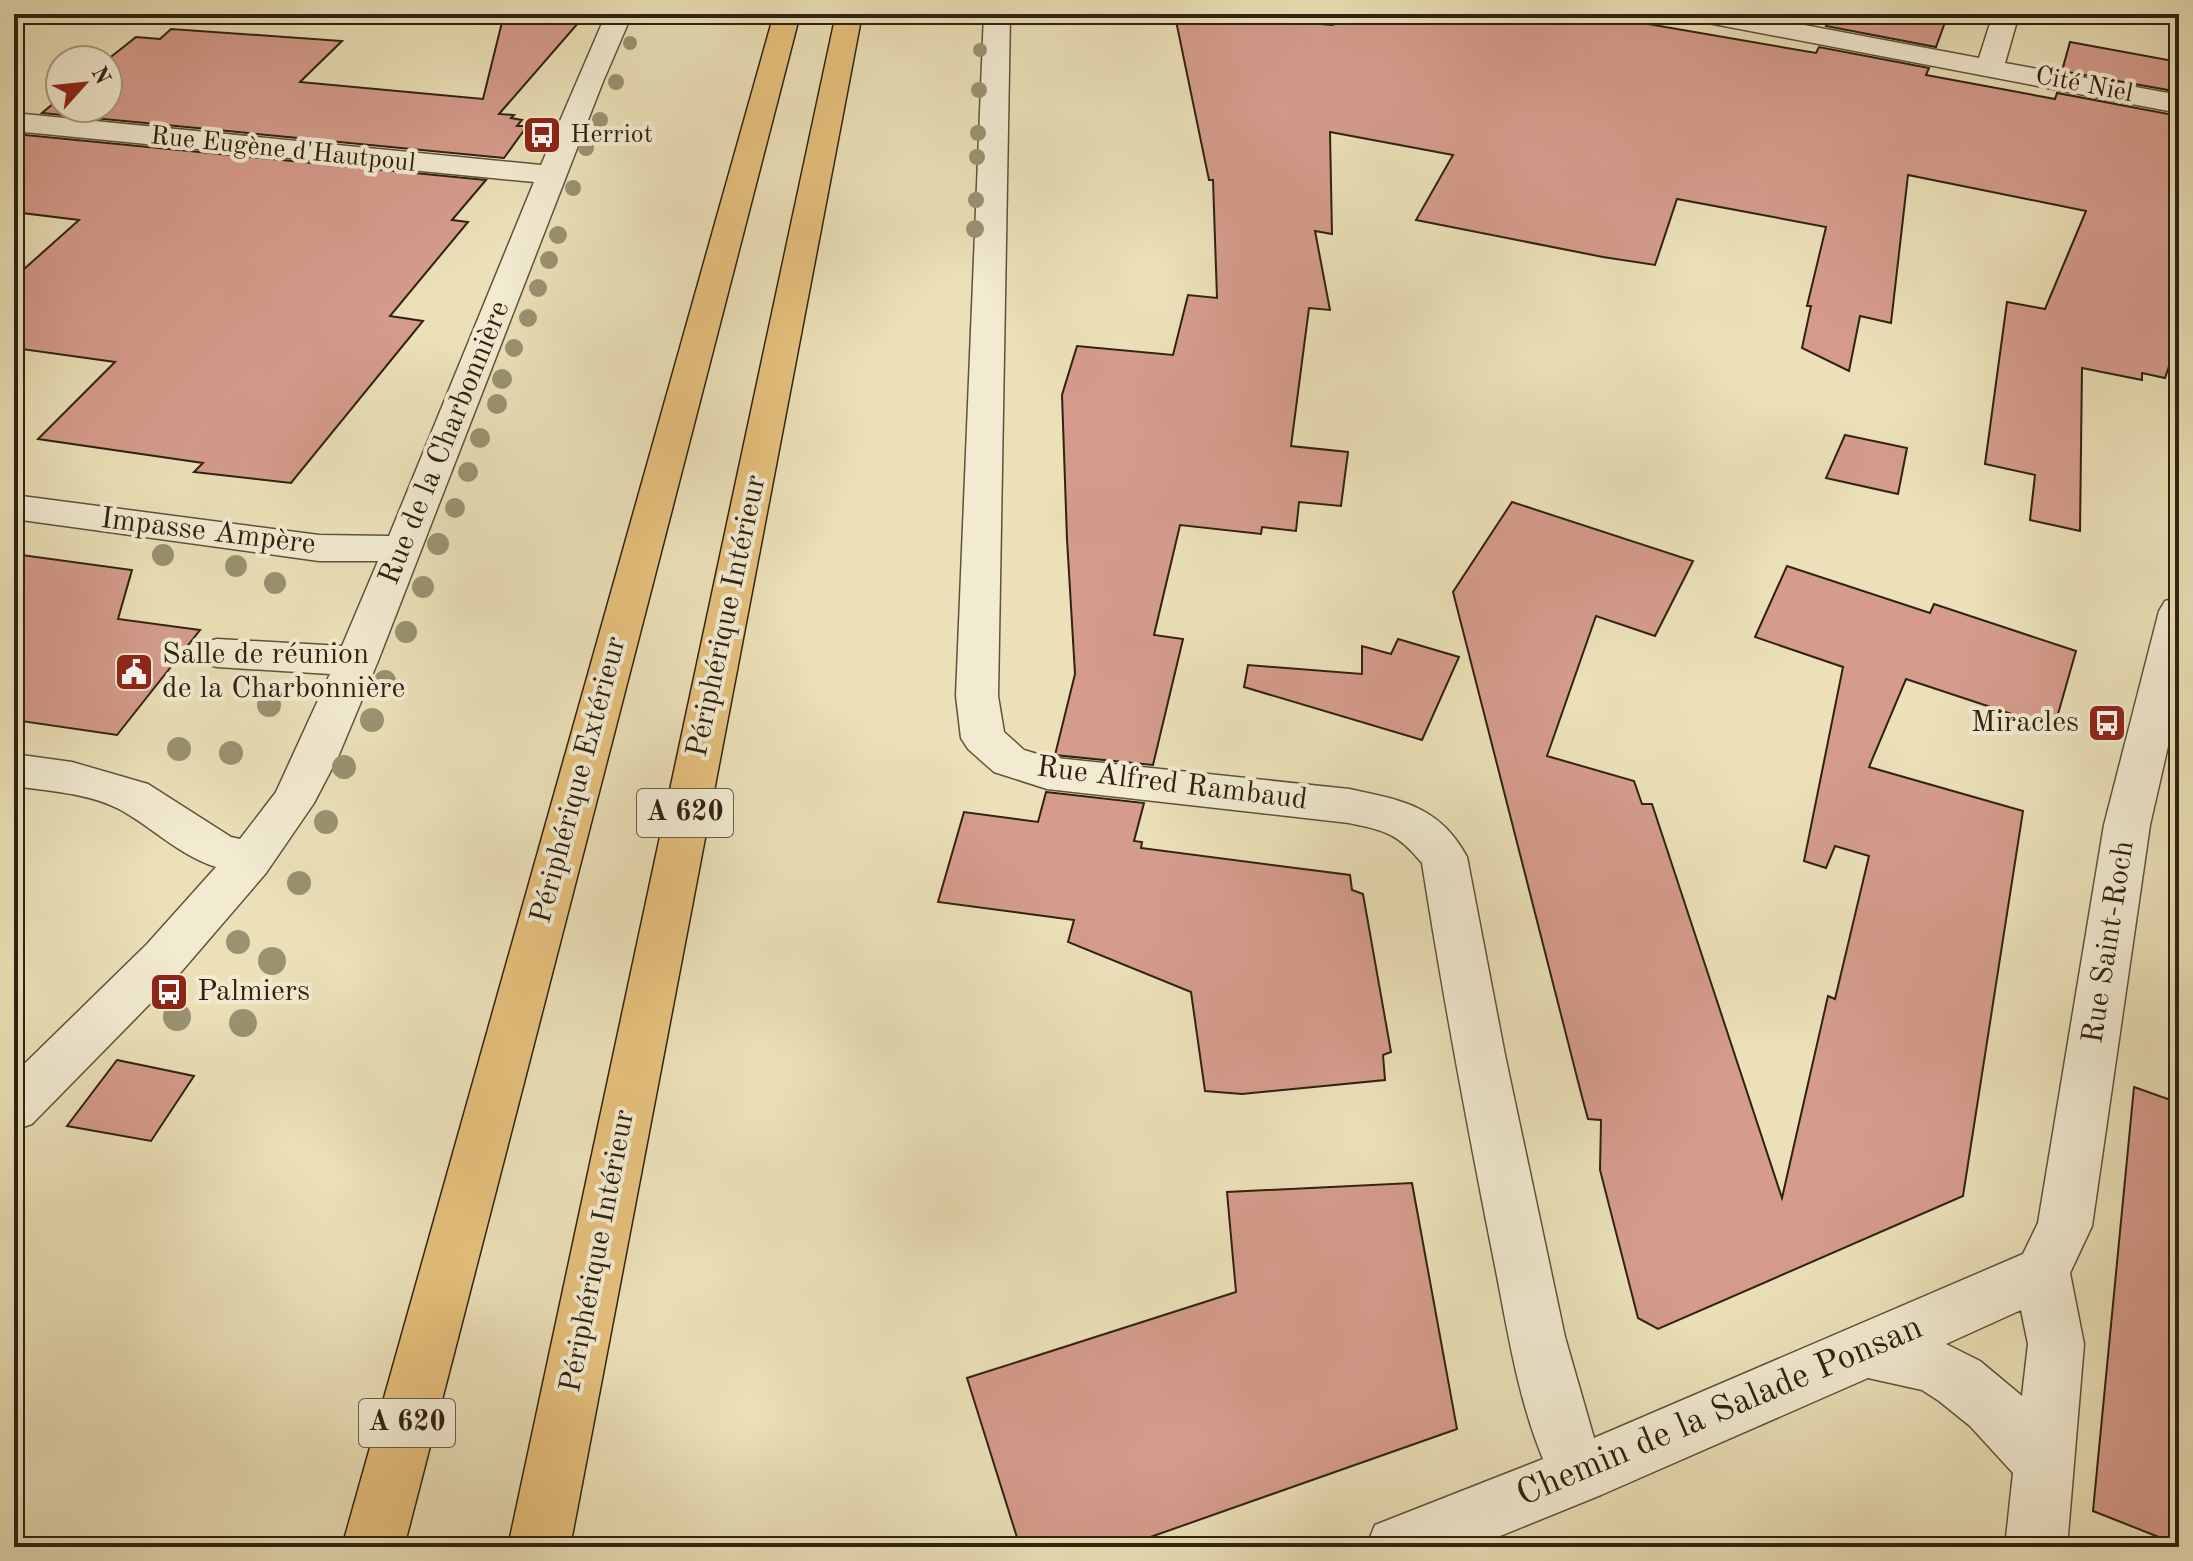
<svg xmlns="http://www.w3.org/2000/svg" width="2193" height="1561" font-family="'Old Standard TT',serif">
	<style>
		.building { fill: #d59c8c; stroke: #2f2211; stroke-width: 2 }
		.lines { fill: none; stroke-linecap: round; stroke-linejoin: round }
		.minor-casing { stroke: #5e523b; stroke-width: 3 }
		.highway-casing { stroke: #2f2211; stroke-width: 3 }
		.minor { fill: #f2ebd1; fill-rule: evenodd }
		.highway { fill: #e6c07c; fill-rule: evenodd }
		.tree { fill: #9a9271 }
		.labels { text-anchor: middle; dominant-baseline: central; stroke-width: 8; stroke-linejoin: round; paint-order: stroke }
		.far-street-label { font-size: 26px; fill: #2f2211; stroke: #f2ebd1 }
		.far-poi-label { font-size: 26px; fill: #2f2211; stroke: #f2ebd1; text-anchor: start }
		.shield { fill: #f2ebd1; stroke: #6a5e4b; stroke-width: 2 }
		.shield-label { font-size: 28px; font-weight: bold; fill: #2f2211 }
		.street-label { font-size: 30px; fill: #2f2211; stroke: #f2ebd1 }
		.poi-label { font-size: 30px; fill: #2f2211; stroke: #f2ebd1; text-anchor: start }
		.near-street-label { font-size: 36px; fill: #2f2211; stroke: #f2ebd1 }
	</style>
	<rect width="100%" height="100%" fill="#ebe0b8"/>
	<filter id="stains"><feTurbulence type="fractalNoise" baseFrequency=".0025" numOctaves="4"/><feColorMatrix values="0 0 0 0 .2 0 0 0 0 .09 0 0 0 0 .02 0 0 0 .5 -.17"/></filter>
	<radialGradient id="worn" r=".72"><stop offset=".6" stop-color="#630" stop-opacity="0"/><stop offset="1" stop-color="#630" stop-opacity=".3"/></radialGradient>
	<path class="building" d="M 504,14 L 586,14 L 499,114 L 514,115 L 511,118 L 522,120 L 517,126 L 527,126 L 504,158 L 42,113 L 60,98 L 60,108 L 108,108 L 107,60 L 136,37 L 160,39 L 171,29 L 342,41 L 300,82 L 483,99 Z
		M 1259,14 L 1315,14 L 1321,24 L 1332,25 L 1342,22 L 1348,14 L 1590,14 L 1816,53 L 1819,47 L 1929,68 L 1926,75 L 2055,99 L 2057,93 L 2179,116 L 2179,337 L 2165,378 L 2142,373 L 2142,380 L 2082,368 L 2080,531 L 2030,520 L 2035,475 L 1985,464 L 2007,302 L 2045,309 L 2086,211 L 1908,175 L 1891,323 L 1860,316 L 1849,371 L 1802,348 L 1811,306 L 1807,306 L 1826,227 L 1677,199 L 1655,265 L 1603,257 L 1416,220 L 1453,155 L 1330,132 L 1332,234 L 1315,231 L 1330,310 L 1309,308 L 1291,446 L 1348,452 L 1341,506 L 1299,502 L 1296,531 L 1262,527 L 1261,534 L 1180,525 L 1154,635 L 1183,639 L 1153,765 L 1055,755 L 1075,674 L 1067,539 L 1062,395 L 1077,346 L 1173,355 L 1188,295 L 1217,298 L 1213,180 L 1209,180 L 1175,16 L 1256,24 Z
		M 1831,14 L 1948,14 L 1936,47 L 1826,26 Z
		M 2070,42 L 2179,62 L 2179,92 L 2062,71 Z
		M 14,135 L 15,134 L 486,180 L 452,220 L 468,222 L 390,316 L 423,321 L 291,483 L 194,472 L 203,463 L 38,439 L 115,362 L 14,348 L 14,278 L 79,220 L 14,212 Z
		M 1845,435 L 1907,448 L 1898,494 L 1826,478 Z
		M 1512,502 L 1693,561 L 1655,636 L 1596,616 L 1547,756 L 1634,781 L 1642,804 L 1652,804 L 1782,1198 L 1828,996 L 1835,999 L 1869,856 L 1835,846 L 1826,868 L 1804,861 L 1843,667 L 1755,637 L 1787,566 L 1930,613 L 1934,604 L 2076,651 L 2054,728 L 1906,679 L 1869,767 L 2023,811 L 1963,1196 L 1658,1329 L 1638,1318 L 1600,1170 L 1601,1120 L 1588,1119 L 1581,1093 L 1453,592 Z
		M 14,554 L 132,570 L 118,619 L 200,630 L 117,735 L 14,720 Z
		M 1398,639 L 1459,657 L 1422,740 L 1244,687 L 1248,665 L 1362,674 L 1362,646 L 1391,654 Z
		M 1046,792 L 1144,803 L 1134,841 L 1142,842 L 1141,848 L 1350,875 L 1352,890 L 1363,894 L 1391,1052 L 1383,1055 L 1385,1080 L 1242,1094 L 1205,1091 L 1191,992 L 1068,942 L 1074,920 L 938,902 L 964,812 L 1038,822 Z
		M 117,1060 L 194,1076 L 151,1141 L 67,1126 Z
		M 2134,1087 L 2179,1103 L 2179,1545 L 2093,1511 Z
		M 1412,1183 L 1457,1429 L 1122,1547 L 1020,1547 L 967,1378 L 1236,1292 L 1227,1192 Z"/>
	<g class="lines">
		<defs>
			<path id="minor" d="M 606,14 L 632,14 L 602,84 L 378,661 L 338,757 L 314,803 L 266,873 L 181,972 L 32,1124 L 14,1130 L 14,1074 L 147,944 L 216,867 C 180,856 152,827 119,809 C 88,793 48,791 14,786 L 14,754 L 72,762 L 148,784 L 231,837 L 240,839 L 276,792 L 330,674 L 217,667 L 202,663 L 196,653 L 202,643 L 217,639 L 342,646 L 378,561 L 319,561 L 14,519 L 14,495 L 319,535 L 389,536 L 534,182 L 14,131 L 14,113 L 541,165 Z
				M 984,14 L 1010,14 L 998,696 L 1004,732 L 1024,750 L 1047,757 L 1349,789 C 1401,800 1440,806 1467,857 L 1505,1055 L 1565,1337 L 1594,1438 L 2023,1254 L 2038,1223 L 2104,825 L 2159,611 L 2165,601 L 2179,597 L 2179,698 L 2150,825 L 2092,1226 L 2070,1273 L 2084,1344 L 2067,1547 L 2005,1547 L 2013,1473 L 1970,1426 L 1939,1401 L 1922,1390 L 1868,1378 L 1601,1495 L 1473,1547 L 1366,1547 L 1375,1525 L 1543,1459 C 1515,1391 1506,1318 1491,1246 C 1466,1119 1442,991 1422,863 C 1397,833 1386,831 1349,823 L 1047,789 L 994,772 L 968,749 L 961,738 L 956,696 ZM 2021,1310 L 2028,1344 L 2022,1396 L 1980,1361 L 1946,1344 Z
				M 1318,14 L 1345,14 C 1339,23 1332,23 1322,21 Z
				M 1690,14 L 1746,14 L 1979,58 L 1993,14 L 2019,14 L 2005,63 L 2179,95 L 2179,113 L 1703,22 L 1694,20 Z"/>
			<path id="highway" d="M 774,14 L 800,14 L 404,1547 L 342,1547 Z
				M 836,14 L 862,14 L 570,1547 L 508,1547 Z"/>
		</defs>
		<use href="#minor" class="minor-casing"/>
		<use href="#highway" class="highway-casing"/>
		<use href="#minor" class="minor"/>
		<use href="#highway" class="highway"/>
	</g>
	<g class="tree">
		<circle cx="630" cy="43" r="7"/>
		<circle cx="980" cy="50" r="7"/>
		<circle cx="616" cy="82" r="8"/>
		<circle cx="979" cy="90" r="8"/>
		<circle cx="600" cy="120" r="8"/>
		<circle cx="978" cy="133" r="8"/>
		<circle cx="586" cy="148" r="8"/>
		<circle cx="977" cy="157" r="8"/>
		<circle cx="573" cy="188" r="8"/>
		<circle cx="976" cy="200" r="8"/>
		<circle cx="975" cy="229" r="9"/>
		<circle cx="558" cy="235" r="9"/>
		<circle cx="549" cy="260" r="9"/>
		<circle cx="538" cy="288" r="9"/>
		<circle cx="528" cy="318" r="9"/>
		<circle cx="514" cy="348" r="9"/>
		<circle cx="502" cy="379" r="10"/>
		<circle cx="497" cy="404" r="10"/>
		<circle cx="480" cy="438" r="10"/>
		<circle cx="468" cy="472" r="10"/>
		<circle cx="455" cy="508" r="10"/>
		<circle cx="438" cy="544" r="11"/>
		<circle cx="163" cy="555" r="11"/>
		<circle cx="236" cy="566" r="11"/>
		<circle cx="275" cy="583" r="11"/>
		<circle cx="423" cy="587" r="11"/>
		<circle cx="406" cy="632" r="11"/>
		<circle cx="385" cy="681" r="11"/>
		<circle cx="269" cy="705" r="12"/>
		<circle cx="372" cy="720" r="12"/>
		<circle cx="179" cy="749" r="12"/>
		<circle cx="231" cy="753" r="12"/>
		<circle cx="344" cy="767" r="12"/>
		<circle cx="326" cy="822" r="12"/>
		<circle cx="299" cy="883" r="12"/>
		<circle cx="238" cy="942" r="12"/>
		<circle cx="272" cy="961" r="14"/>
		<circle cx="177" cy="1017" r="14"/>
		<circle cx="243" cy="1023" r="14"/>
	</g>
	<defs>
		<symbol id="bus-square" viewBox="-11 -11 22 22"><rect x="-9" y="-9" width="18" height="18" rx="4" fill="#8f2418" stroke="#f2ebd1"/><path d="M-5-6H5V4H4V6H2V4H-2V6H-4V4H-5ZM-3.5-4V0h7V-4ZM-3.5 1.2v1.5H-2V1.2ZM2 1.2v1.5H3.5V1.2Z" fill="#fff"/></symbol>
		<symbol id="civic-square" viewBox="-11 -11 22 22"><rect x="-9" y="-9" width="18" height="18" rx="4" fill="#8f2418" stroke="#f2ebd1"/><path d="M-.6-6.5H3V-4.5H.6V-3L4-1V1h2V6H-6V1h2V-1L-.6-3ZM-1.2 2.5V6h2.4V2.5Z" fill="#fff"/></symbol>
	</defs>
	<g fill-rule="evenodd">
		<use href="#bus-square" x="520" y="113" width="44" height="44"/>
		<use href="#civic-square" x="112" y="650" width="44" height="44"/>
		<use href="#bus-square" x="2085" y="701" width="44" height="44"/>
		<use href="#bus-square" x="147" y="970" width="44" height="44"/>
	</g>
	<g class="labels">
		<g class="far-street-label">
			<text transform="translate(2084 85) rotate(11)">Cité Niel</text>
			<text transform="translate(283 150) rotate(6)">Rue Eugène d'Hautpoul</text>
		</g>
		<g class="far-poi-label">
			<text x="570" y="135">Herriot</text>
		</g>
		<g class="shield">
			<rect x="637" y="789" width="96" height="48" rx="6"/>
			<rect x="359" y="1399" width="96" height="48" rx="6"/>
		</g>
		<g class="shield-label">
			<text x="685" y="813">A 620</text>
			<text x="407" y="1423">A 620</text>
		</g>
		<g class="street-label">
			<text transform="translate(445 443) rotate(-68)">Rue de la Charbonnière</text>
			<text transform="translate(208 532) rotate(7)">Impasse Ampère</text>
			<text transform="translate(727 616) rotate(-78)">Périphérique Intérieur</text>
			<text transform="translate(579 780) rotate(-75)">Périphérique Extérieur</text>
			<text transform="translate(1172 784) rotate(7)">Rue Alfred Rambaud</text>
			<text transform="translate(2109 942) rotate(-81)">Rue Saint-Roch</text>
			<text transform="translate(598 1251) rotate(-79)">Périphérique Intérieur</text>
		</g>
		<g class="poi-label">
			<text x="162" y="655">Salle de réunion<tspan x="162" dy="34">de la Charbonnière</tspan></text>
			<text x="2079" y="723" text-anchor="end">Miracles</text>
			<text x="197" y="992">Palmiers</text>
		</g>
		<g class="near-street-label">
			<text transform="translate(1720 1412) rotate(-23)">Chemin de la Salade Ponsan</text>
		</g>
	</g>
	<rect width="2193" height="1561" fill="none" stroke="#ebe0b8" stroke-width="48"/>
	<rect x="16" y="16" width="2161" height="1529" fill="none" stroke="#2f2211" stroke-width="4"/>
	<rect x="24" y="24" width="2145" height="1513" fill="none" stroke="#2f2211" stroke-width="2"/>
	<g transform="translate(84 84) rotate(63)"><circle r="38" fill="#f2ebd1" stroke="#a49b84" stroke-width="2"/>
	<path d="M0-6L14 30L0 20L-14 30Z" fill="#8f2418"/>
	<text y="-12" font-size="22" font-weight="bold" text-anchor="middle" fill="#2f2211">N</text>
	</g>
	<rect width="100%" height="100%" filter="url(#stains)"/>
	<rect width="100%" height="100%" fill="url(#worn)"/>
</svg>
